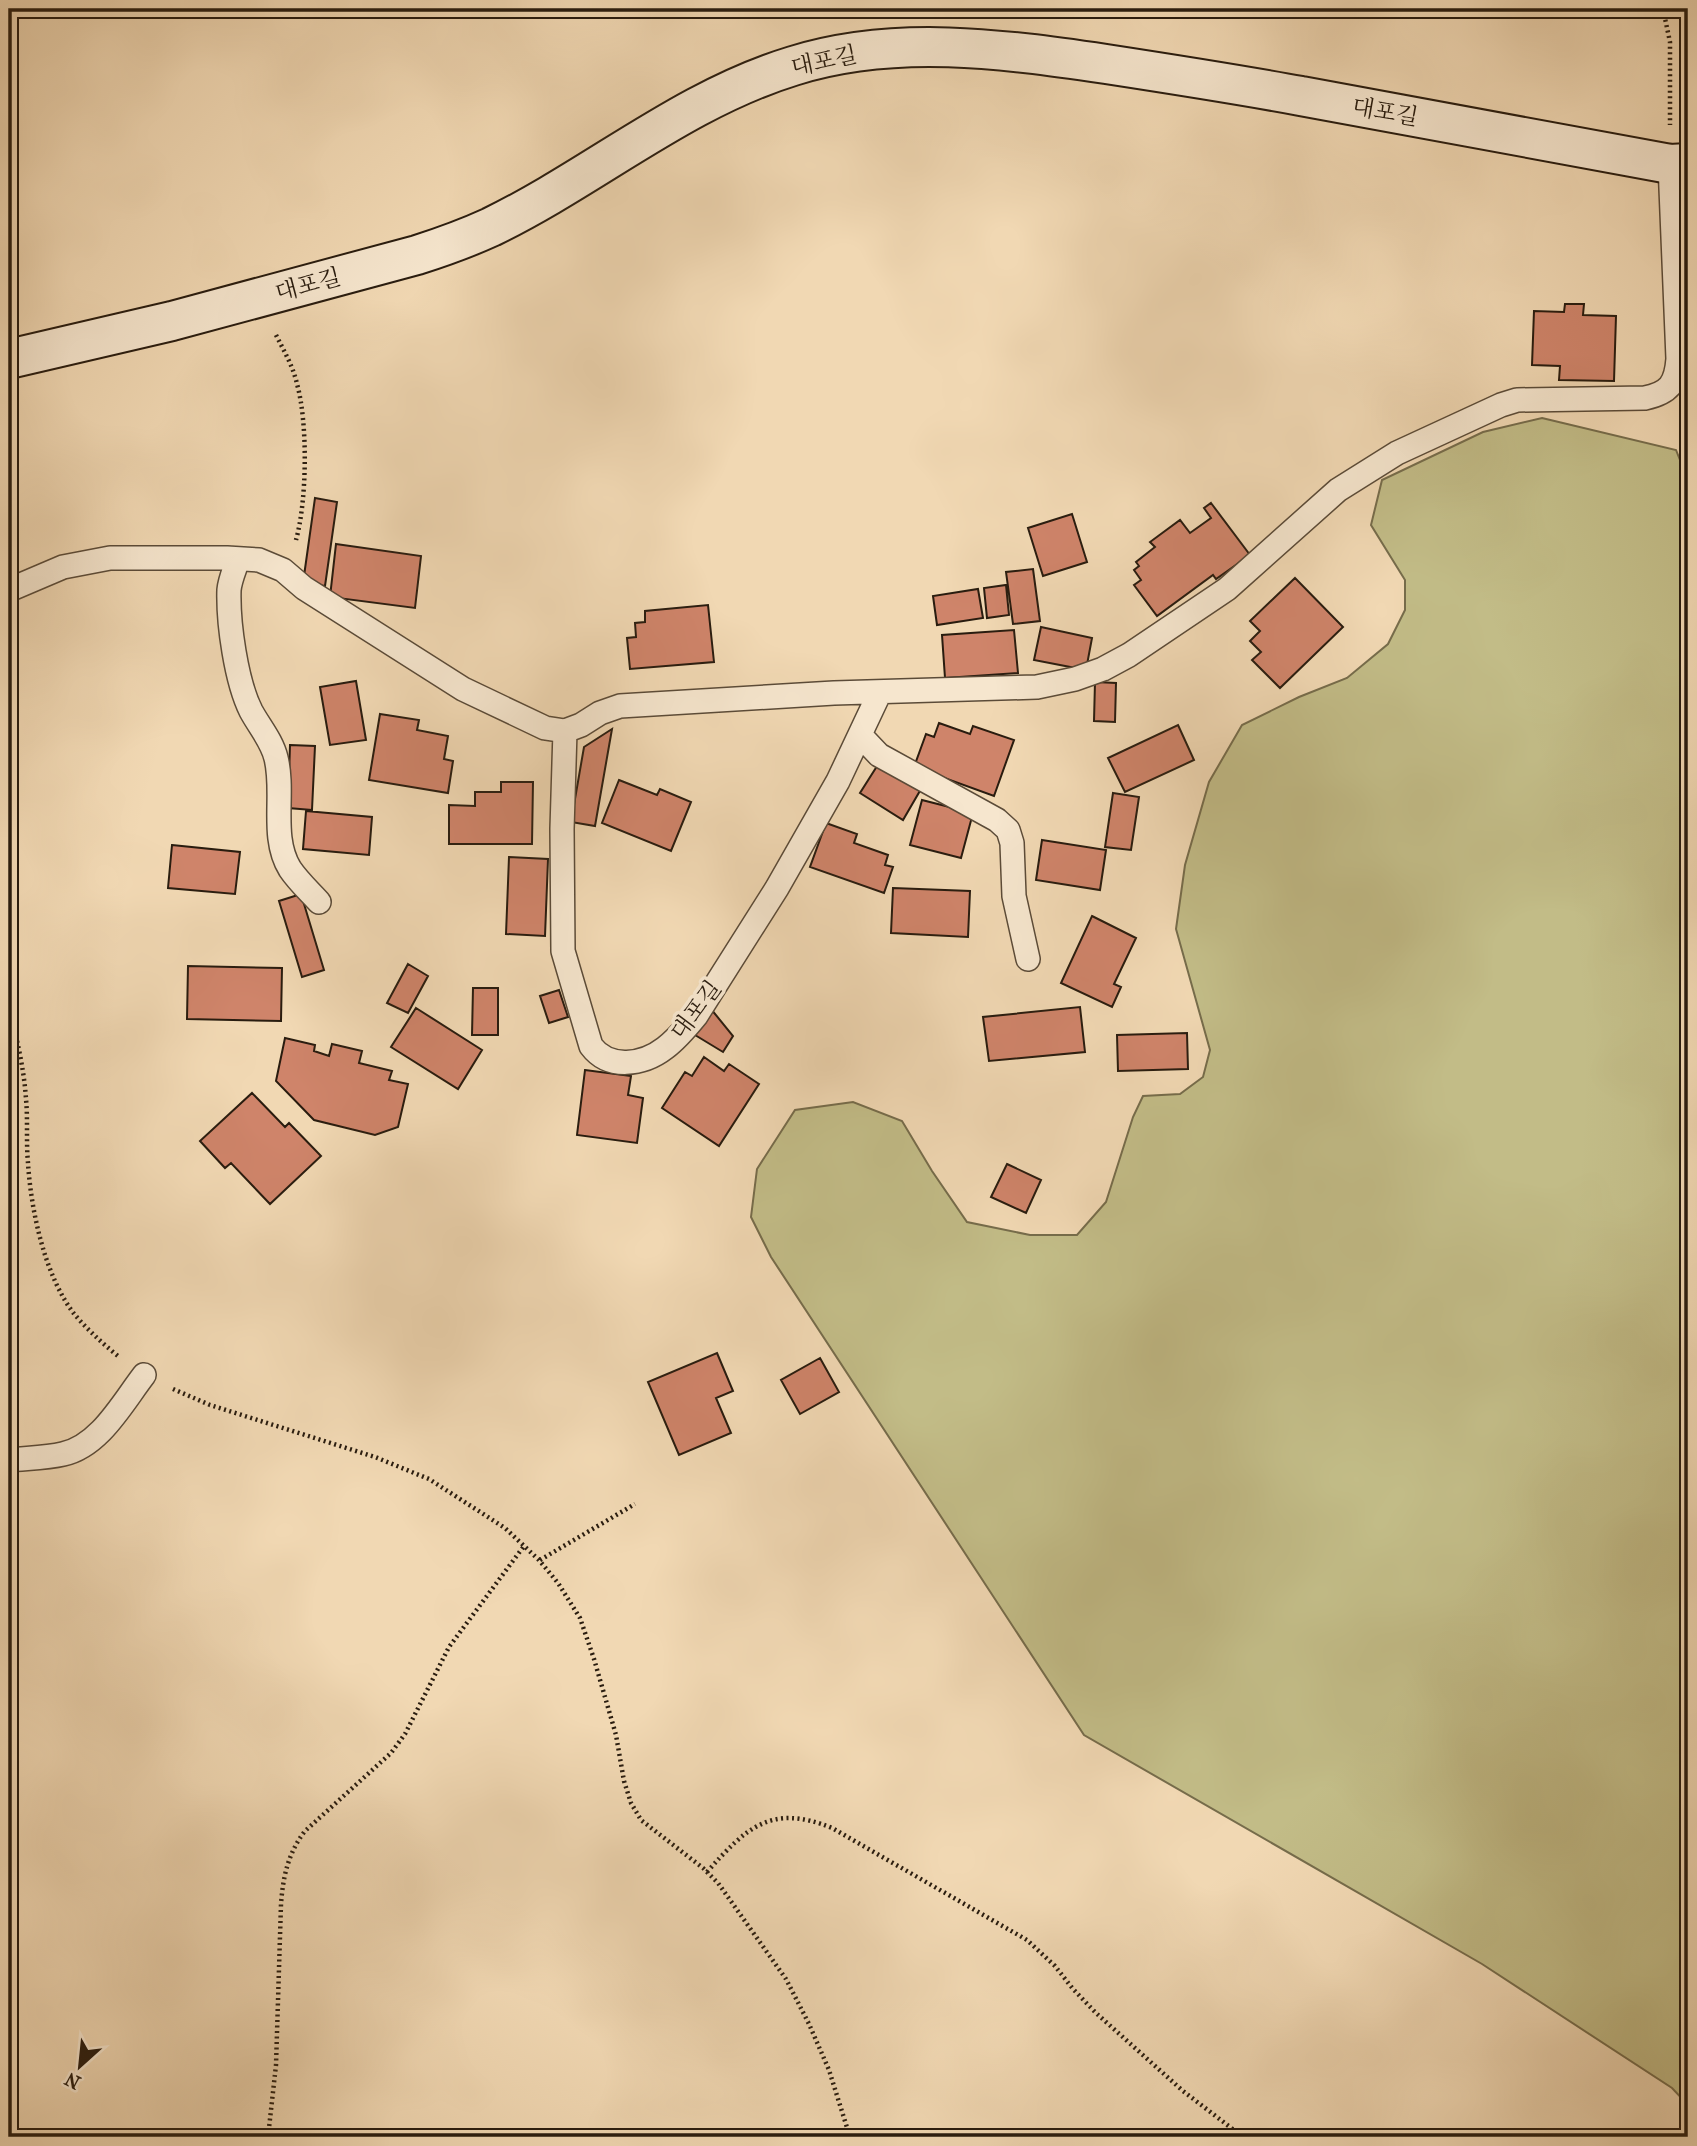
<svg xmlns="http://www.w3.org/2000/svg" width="1697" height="2146" font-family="'IM FELL French Canon','Noto Serif KR',serif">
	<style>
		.green { fill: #c2bc87; stroke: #766c4b; stroke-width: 2 }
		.building { fill: #cf846a; stroke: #291c0f; stroke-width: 2 }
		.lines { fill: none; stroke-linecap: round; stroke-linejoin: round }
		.lane-casing { stroke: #5b4b38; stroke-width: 26 }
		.secondary-casing { stroke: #291c0f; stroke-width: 42 }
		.path { stroke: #291c0f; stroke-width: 4.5; stroke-dasharray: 2 3.5; stroke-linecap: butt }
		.lane { stroke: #f6e6ce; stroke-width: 23 }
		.secondary { stroke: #f6e6ce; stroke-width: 38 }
		.labels { text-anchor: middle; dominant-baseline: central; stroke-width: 7; stroke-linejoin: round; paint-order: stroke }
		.street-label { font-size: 23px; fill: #291c0f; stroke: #f6e6ce }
	</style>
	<rect width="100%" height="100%" fill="#f1d8b3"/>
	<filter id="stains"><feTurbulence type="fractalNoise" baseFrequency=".00286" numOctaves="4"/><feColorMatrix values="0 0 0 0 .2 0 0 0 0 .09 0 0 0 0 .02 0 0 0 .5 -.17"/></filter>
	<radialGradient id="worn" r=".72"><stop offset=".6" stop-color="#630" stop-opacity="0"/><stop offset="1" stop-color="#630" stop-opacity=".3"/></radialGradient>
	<path class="green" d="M 1542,418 L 1676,450 L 1688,480 L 1688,2105 L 1672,2088 L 1482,1964 L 1084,1735 L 771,1257 L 751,1217 L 757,1169 L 795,1110 L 853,1102 L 902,1121 L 932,1171 L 967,1222 L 1030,1235 L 1077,1235 L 1106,1202 L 1133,1117 L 1143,1096 L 1180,1094 L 1203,1077 L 1210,1050 L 1176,929 L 1185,865 L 1209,782 L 1242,725 L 1299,697 L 1347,678 L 1388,644 L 1405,610 L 1405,580 L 1371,525 L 1382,480 L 1483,432 Z"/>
	<path class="building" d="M 1565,304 L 1584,304 L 1583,315 L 1616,316 L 1614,381 L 1559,380 L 1560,366 L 1532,365 L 1534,311 L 1564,312 Z
		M 315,498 L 337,502 L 325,586 L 303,583 Z
		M 1211,503 L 1250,555 L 1216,579 L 1213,575 L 1157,616 L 1134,585 L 1141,580 L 1134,570 L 1139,566 L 1136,562 L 1155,547 L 1150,542 L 1180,520 L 1190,533 L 1211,518 L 1204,508 Z
		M 1072,514 L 1087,562 L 1043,576 L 1028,528 Z
		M 336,544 L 421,556 L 415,608 L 330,597 Z
		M 1033,569 L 1040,621 L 1013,624 L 1006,572 Z
		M 1295,578 L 1343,627 L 1280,688 L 1252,660 L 1261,652 L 1250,641 L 1260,631 L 1250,621 Z
		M 1006,585 L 1009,615 L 987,618 L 984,588 Z
		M 978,589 L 983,618 L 937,625 L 933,596 Z
		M 708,605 L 714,662 L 630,669 L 627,638 L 636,637 L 635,623 L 645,622 L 645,611 Z
		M 1041,627 L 1092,638 L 1086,670 L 1034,660 Z
		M 1014,630 L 1018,673 L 945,678 L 942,635 Z
		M 356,681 L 366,740 L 330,745 L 320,687 Z
		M 1095,682 L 1116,683 L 1115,722 L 1094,721 Z
		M 380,714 L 419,720 L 417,730 L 448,736 L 444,759 L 453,761 L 448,793 L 369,780 Z
		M 939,723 L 970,734 L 973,726 L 1014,740 L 994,796 L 914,767 L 926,734 L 934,737 Z
		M 1178,725 L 1194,760 L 1125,792 L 1108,758 Z
		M 612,729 L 595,826 L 571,822 L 584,747 Z
		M 290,745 L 315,746 L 312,810 L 288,808 Z
		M 879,763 L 921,789 L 903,820 L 860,793 Z
		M 619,780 L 657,795 L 660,789 L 691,802 L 671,851 L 602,823 Z
		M 501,782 L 533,782 L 532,844 L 449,844 L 449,805 L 475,806 L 475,792 L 501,792 Z
		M 1113,793 L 1139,797 L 1131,850 L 1105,847 Z
		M 922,800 L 973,813 L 961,858 L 910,845 Z
		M 306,811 L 372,817 L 369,855 L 303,849 Z
		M 826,823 L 857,834 L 854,843 L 888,855 L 885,865 L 893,867 L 884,893 L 810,867 Z
		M 1042,840 L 1106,850 L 1100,890 L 1036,880 Z
		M 172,845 L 240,852 L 235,894 L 168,888 Z
		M 509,857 L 548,859 L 545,936 L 506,934 Z
		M 893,888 L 970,891 L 968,937 L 891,933 Z
		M 301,894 L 324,970 L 302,977 L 279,901 Z
		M 1092,916 L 1136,938 L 1114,984 L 1121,987 L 1112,1007 L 1061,983 Z
		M 408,964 L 428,976 L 408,1013 L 387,1003 Z
		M 188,966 L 282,968 L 281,1021 L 187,1019 Z
		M 473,988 L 498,988 L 498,1035 L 472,1035 Z
		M 559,990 L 568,1017 L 549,1023 L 540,996 Z
		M 1080,1007 L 1085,1052 L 989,1061 L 983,1017 Z
		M 416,1008 L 482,1050 L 458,1089 L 391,1047 Z
		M 711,1009 L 733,1036 L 723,1052 L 695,1035 Z
		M 1187,1033 L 1188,1069 L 1118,1071 L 1117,1035 Z
		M 285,1038 L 315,1045 L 314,1051 L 329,1056 L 332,1044 L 362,1051 L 359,1063 L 392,1071 L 389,1080 L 408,1084 L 398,1127 L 375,1135 L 314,1120 L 276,1081 Z
		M 704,1057 L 724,1071 L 729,1064 L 759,1084 L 719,1146 L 662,1108 L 685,1072 L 692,1076 Z
		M 585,1070 L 631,1076 L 628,1095 L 643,1098 L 637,1143 L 577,1135 Z
		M 252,1093 L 285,1127 L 289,1123 L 321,1156 L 270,1204 L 231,1163 L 225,1168 L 200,1141 Z
		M 1007,1164 L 1041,1180 L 1026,1213 L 991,1197 Z
		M 717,1353 L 733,1391 L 716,1398 L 731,1433 L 679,1455 L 648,1382 Z
		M 820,1358 L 839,1392 L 800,1414 L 781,1380 Z"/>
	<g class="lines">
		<defs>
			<path id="lane" d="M 238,559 C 235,569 230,579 229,590 C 228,623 236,681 251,711 C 259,726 272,741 276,758 C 285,793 270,837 290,869 C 298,881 309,891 319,902
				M 9,590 L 63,567 L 110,558 L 227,558 L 259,560 L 283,570 L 304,588 L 463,689 L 545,728 L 565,731 L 581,725 L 600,713 L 620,706 L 834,693 L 1037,687 L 1075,679 L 1103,669 L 1129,655 L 1227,589 L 1338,490 L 1397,453 L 1501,405 L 1517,400 L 1645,398 C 1669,393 1676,384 1678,359 L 1670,164
				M 565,731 L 562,829 L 563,951 L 591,1046 C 609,1070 643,1065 665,1048 C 677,1039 687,1027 696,1016 L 777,888 L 838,781 L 880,692
				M 860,735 L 879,755 L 997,820 L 1008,830 L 1012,843 L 1014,896 L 1028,959
				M 9,1460 C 27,1458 46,1458 63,1454 C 100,1446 123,1402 144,1375"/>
			<path id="secondary" d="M 9,359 L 172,321 L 417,255 C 442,247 467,238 491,227 C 594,177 682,100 793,66 C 895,34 1002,49 1106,64 C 1171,74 1236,84 1301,96 C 1424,119 1547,142 1670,164 L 1688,163"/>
		</defs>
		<use href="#lane" class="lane-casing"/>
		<use href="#secondary" class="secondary-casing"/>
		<path class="path" d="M 1663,9 L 1670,42 L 1670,125
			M 276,335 C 284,351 293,366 297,384 C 308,423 307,501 296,540
			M 9,1009 C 17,1038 24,1069 26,1099 C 28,1120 26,1142 28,1163 C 31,1211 45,1277 75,1315 C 88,1330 102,1343 118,1356
			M 173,1389 L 210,1405 L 375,1457 L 429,1479 L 505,1528 L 539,1560 L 558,1583 L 580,1618 L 594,1659 L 616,1735 L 624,1781 L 631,1803 L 641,1820 L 703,1868 L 718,1883 L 786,1979 L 809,2024 L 829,2070 L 850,2137
			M 540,1560 L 635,1504
			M 707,1872 C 746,1828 771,1803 832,1828 L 1027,1940 L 1055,1966 L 1073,1989 L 1096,2013 L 1183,2091 L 1243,2137
			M 268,2137 L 276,2065 L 281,1904 C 283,1877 288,1853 305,1831 L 391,1753 L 405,1734 L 449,1647 L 524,1546"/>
		<use href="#lane" class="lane"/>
		<use href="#secondary" class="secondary"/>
	</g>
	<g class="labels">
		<g class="street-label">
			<text transform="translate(824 61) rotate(-12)">대포길</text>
			<text transform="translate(1385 112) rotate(10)">대포길</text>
			<text transform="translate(308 285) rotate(-15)">대포길</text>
			<text transform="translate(696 1010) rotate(-53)">대포길</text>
		</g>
	</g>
	<rect width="1697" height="2146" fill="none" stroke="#f1d8b3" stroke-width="35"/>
	<rect x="10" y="10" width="1676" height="2125" fill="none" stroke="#291c0f" stroke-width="3.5"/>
	<rect x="18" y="18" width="1662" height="2111" fill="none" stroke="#291c0f" stroke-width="2"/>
	<g transform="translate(80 2066) rotate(207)" stroke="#f6e6ce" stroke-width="5" paint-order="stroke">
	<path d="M0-5L12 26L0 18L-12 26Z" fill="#291c0f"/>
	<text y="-10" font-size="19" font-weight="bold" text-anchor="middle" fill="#291c0f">N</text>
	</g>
	<rect width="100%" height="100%" filter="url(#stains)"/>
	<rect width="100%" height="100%" fill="url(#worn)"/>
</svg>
